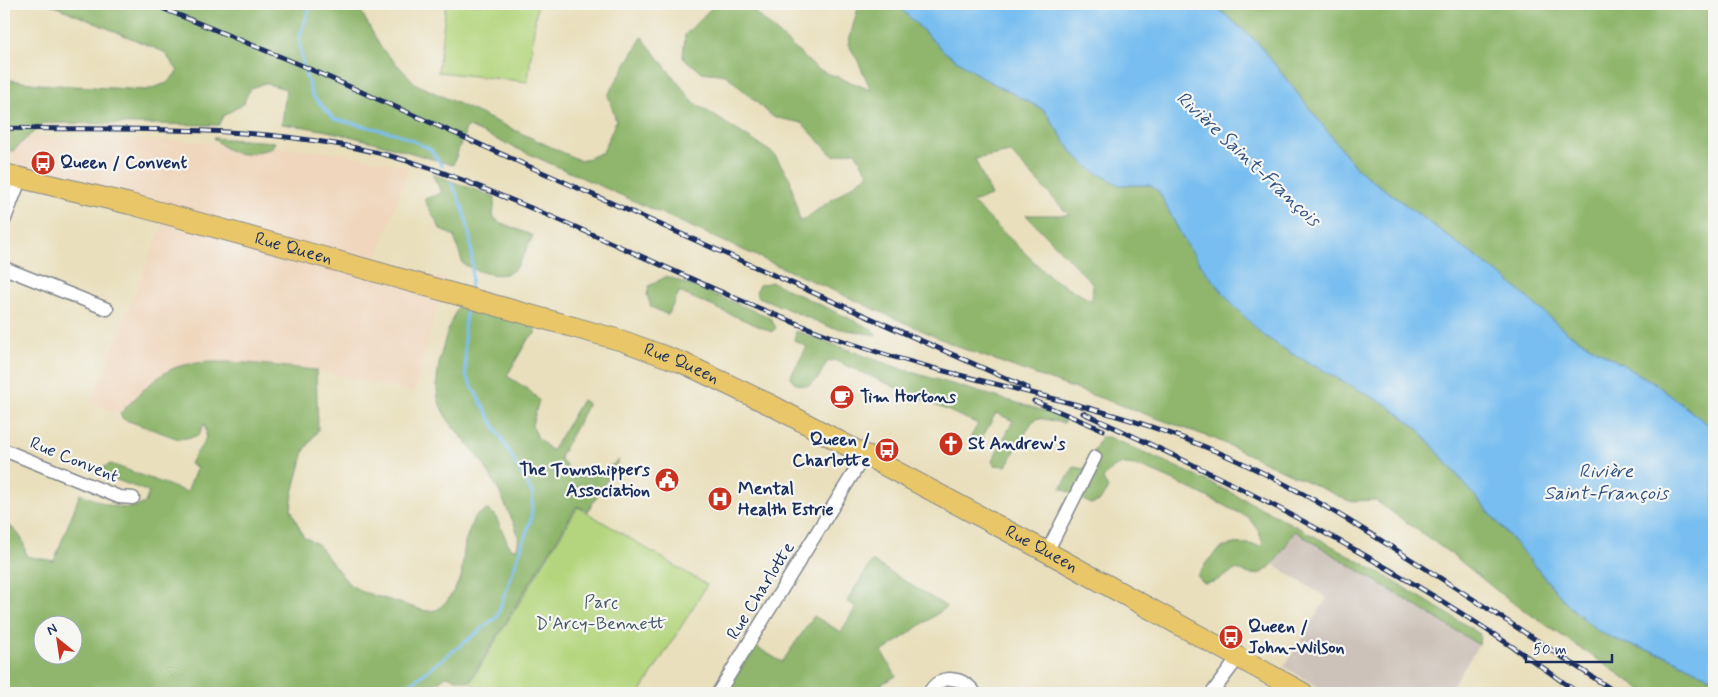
<svg xmlns="http://www.w3.org/2000/svg" width="1718" height="697" font-family="Mynerve,sans-serif">
	<style>
		.built { fill: #efd6bc }
		.industrial { fill: #cdc2b9 }
		.green { fill: #b4d57d; stroke: #68826e }
		.forest { fill: #8fb66c; stroke: #557265; fill-rule: evenodd }
		.water { fill: #78bef0; stroke: #4a76a7 }
		.lines { fill: none; stroke-linecap: round; stroke-linejoin: round }
		.stream { stroke: #78bef0; stroke-width: 3 }
		.minor-casing { stroke: #82878d; stroke-width: 15 }
		.primary-casing { stroke: #82878d; stroke-width: 22 }
		.minor { stroke: #fff; stroke-width: 12 }
		.primary { stroke: #e9c769; stroke-width: 20 }
		.rail-casing { stroke: #1b2f5e; stroke-width: 5 }
		.rail { stroke: #f6f6f2; stroke-width: 3; stroke-dasharray: 9; stroke-linecap: butt }
		.labels { text-anchor: middle; dominant-baseline: central; stroke-width: 4.5; stroke-linejoin: round; paint-order: stroke }
		.poi-label { font-size: 18px; font-weight: bold; fill: #1b2f5e; stroke: #f6f6f2; text-anchor: start }
		.street-label { font-size: 18px; fill: #1b2f5e; stroke: #f6f6f2 }
		.park-label { font-size: 18px; fill: #415866; stroke: #f6f6f2 }
		.water-label { font-size: 19px; font-style: italic; fill: #325382; stroke: #f6f6f2 }
	</style>
	<rect width="100%" height="100%" fill="#f6f6f2"/>
	<filter id="ink" filterUnits="userSpaceOnUse"><feTurbulence type="fractalNoise" baseFrequency=".02" numOctaves="2"/><feDisplacementMap in="SourceGraphic" scale="10" xChannelSelector="R" yChannelSelector="G"/><feConvolveMatrix kernelMatrix="1 2 1 2 8 2 1 2 1" color-interpolation-filters="sRGB"/></filter>
	<filter id="wash" filterUnits="userSpaceOnUse"><feTurbulence type="fractalNoise" baseFrequency=".0096" numOctaves="4" result="noise"/><feDisplacementMap in="SourceGraphic" scale="20" xChannelSelector="R" yChannelSelector="G"/><feGaussianBlur stdDeviation="1.12" result="paint"/><feColorMatrix in="noise" values="0 0 0 0 0 0 0 0 0 0 0 0 0 0 0 0 0 1.4 0 .05"/><feComposite in="paint" operator="in"/></filter>
	<g filter="url(#wash)">
		<rect width="100%" height="100%" fill="#e9dfbc"/>
		<path class="built" d="M 12,137 L 170,140 L 299,149 L 340,153 L 409,167 L 376,260 L 445,279 L 414,393 L 316,370 L 203,362 L 133,400 L 120,414 L 90,403 L 170,206 L 14,164 Z"/>
		<path class="industrial" d="M 1295,531 L 1479,645 L 1447,693 L 1329,693 L 1284,667 L 1327,598 L 1274,565 Z"/>
		<path class="green" d="M 446,4 L 537,4 L 528,82 L 438,72 Z
			M 578,507 L 707,585 L 640,693 L 487,693 L 470,683 Z"/>
		<path class="forest" d="M 50,4 L 357,4 L 381,48 L 416,84 L 581,161 L 603,152 L 616,121 L 608,95 L 642,37 L 693,102 L 774,154 L 790,179 L 800,222 L 869,174 L 854,151 L 833,156 L 802,123 L 773,117 L 726,75 L 702,72 L 683,58 L 685,35 L 715,4 L 746,4 L 817,69 L 871,90 L 858,61 L 848,44 L 858,8 L 855,4 L 896,4 L 945,52 L 983,78 L 1044,110 L 1072,152 L 1120,185 L 1150,185 L 1159,192 L 1185,242 L 1289,352 L 1387,405 L 1419,430 L 1568,605 L 1598,631 L 1621,642 L 1667,656 L 1707,676 L 1714,677 L 1714,693 L 1647,693 L 1506,598 L 1454,556 L 1375,500 L 1349,501 L 1215,439 L 961,348 L 467,126 L 453,165 C 397,149 340,130 282,124 L 286,89 L 264,83 L 250,89 L 243,104 L 223,116 L 219,125 L 43,123 L 13,151 L 4,150 L 4,79 L 38,84 L 146,90 L 167,83 L 178,71 L 164,52 ZM 1010,152 L 1069,215 L 1026,215 L 1093,284 L 1092,301 L 1051,278 L 972,202 L 991,196 L 975,159 Z
			M 1213,4 L 1714,4 L 1714,429 L 1654,383 L 1565,331 L 1506,279 L 1357,169 L 1257,42 Z
			M 213,138 L 275,142 L 271,149 C 241,155 238,160 213,138 Z
			M 432,174 L 495,197 L 493,217 L 499,222 L 533,236 C 528,245 524,256 518,265 C 506,283 478,272 463,264 L 454,236 L 441,230 L 424,199 L 442,193 Z
			M 667,276 L 765,315 L 771,319 L 776,328 L 772,332 L 679,292 L 668,315 L 651,307 L 647,295 L 649,286 Z
			M 772,282 L 874,330 L 876,335 L 830,327 L 759,297 L 756,292 L 759,285 Z
			M 464,305 L 535,325 L 535,334 L 528,339 L 507,376 L 529,390 L 539,400 L 532,425 L 538,438 L 552,451 L 582,400 L 588,404 L 560,457 C 579,490 594,477 619,460 L 588,511 L 577,506 L 469,682 L 446,676 L 429,689 L 427,693 L 4,693 L 4,522 C 19,532 24,538 26,556 L 54,561 L 80,494 C 102,502 123,515 145,503 L 149,492 L 106,476 L 102,468 L 111,464 L 187,492 L 197,467 L 190,464 C 196,449 212,441 204,424 L 198,436 L 179,439 L 123,419 L 120,414 C 134,399 151,381 168,371 C 199,353 279,367 316,370 L 318,430 L 304,451 L 293,493 L 291,509 L 303,536 L 317,544 L 349,584 L 363,592 L 426,611 L 437,610 L 448,600 L 461,578 L 465,542 L 474,517 L 487,510 L 495,515 L 510,548 L 517,549 C 521,534 515,527 509,513 C 499,490 485,462 468,444 C 457,431 448,423 441,407 C 429,383 446,330 458,307 ZM 42,624 L 72,624 L 72,654 L 42,654 Z
			M 796,331 L 904,370 L 1048,412 L 1065,418 L 1064,423 L 1038,418 L 1032,422 L 1006,466 L 994,465 L 992,461 L 1013,421 L 996,413 L 978,445 L 970,445 L 969,440 L 978,424 L 834,360 L 827,362 L 817,380 L 807,386 L 796,384 L 790,377 L 807,347 L 794,340 Z
			M 1101,437 L 1108,437 C 1239,491 1361,559 1480,634 L 1479,645 L 1295,531 C 1280,551 1269,588 1237,569 L 1214,582 L 1204,583 L 1197,576 C 1216,547 1226,539 1260,546 L 1263,544 L 1259,532 L 1248,517 C 1225,507 1144,462 1124,464 C 1114,466 1108,471 1103,479 L 1108,488 L 1100,501 L 1091,504 L 1061,488 L 1074,467 L 1084,469 Z
			M 872,561 L 947,607 L 882,652 L 896,676 L 865,693 L 725,693 L 755,646 L 782,662 L 814,616 L 841,632 L 856,607 L 847,601 Z"/>
		<path class="water" d="M 896,4 L 1213,4 L 1257,42 L 1357,169 L 1506,279 L 1565,331 L 1654,383 L 1714,429 L 1714,677 L 1707,676 L 1667,656 L 1621,642 L 1598,631 L 1568,605 L 1419,430 L 1387,405 L 1289,352 L 1263,335 L 1233,305 L 1203,268 L 1185,242 L 1159,192 L 1150,185 L 1120,185 L 1093,171 L 1072,152 L 1044,110 L 983,78 L 945,52 Z"/>
		<g class="lines">
			<path class="stream" d="M 311,4 L 299,39 L 303,66 L 312,95 L 334,119 L 398,134 L 430,149 L 442,166
				M 451,183 C 469,213 476,257 470,291
				M 391,693 L 413,682 L 497,617 L 531,519 L 533,494 L 466,376 L 464,330 L 467,305"/>
		</g>
	</g>
	<g filter="url(#ink)">
		<g class="lines">
			<defs>
				<path id="minor" d="M 4,221 L 21,177
					M 4,268 L 107,309
					M 4,450 L 119,497 L 133,498
					M 1047,552 L 1095,457
					M 718,693 L 864,456
					M 929,693 C 940,673 963,676 975,693
					M 1212,693 L 1238,658"/>
				<g id="primary">
					<path id="s1" d="M 4,174 L 130,204 L 305,252 L 623,341 L 683,363 L 773,406 L 1047,552 L 1303,693"/>
				</g>
			</defs>
			<use href="#minor" class="minor-casing"/>
			<use href="#primary" class="primary-casing"/>
			<use href="#minor" class="minor"/>
			<use href="#primary" class="primary"/>
			<defs>
				<path id="rail" d="M 152,4 L 303,66 L 1028,388
					M 4,128 C 139,131 281,122 411,162 C 445,172 477,186 509,199 C 619,243 726,299 838,339 C 956,381 1084,398 1198,444 C 1275,474 1343,516 1412,560 C 1481,604 1549,648 1617,693
					M 1034,401 L 1103,430
					M 1083,413 C 1255,491 1426,581 1578,693"/>
			</defs>
			<use href="#rail" class="rail-casing"/>
			<use href="#rail" class="rail"/>
		</g>
	</g>
	<defs>
		<symbol id="bus-disc" viewBox="-11 -11 22 22"><circle r="9.5" fill="#c8321e" stroke="#f6f6f2"/><path d="M-5-6H5V4H4V6H2V4H-2V6H-4V4H-5ZM-3.5-4V0h7V-4ZM-3.5 1.2v1.5H-2V1.2ZM2 1.2v1.5H3.5V1.2Z" fill="#fff"/></symbol>
		<symbol id="cafe-disc" viewBox="-11 -11 22 22"><circle r="9.5" fill="#c8321e" stroke="#f6f6f2"/><path d="M-5.5-4.5H6V0H3Q3 3.5 0 3.5H-2.5Q-5.5 3.5-5.5 0ZM3-3.2v2h1.7v-2ZM-6 4.5H4V6H-6Z" fill="#fff"/></symbol>
		<symbol id="church-disc" viewBox="-11 -11 22 22"><circle r="9.5" fill="#c8321e" stroke="#f6f6f2"/><path d="M-1.2-6h2.4v3.5h3.3v2.4h-3.3V6h-2.4V-.1h-3.3v-2.4h3.3Z" fill="#fff"/></symbol>
		<symbol id="civic-disc" viewBox="-11 -11 22 22"><circle r="9.5" fill="#c8321e" stroke="#f6f6f2"/><path d="M-.6-6.5H3V-4.5H.6V-3L4-1V1h2V6H-6V1h2V-1L-.6-3ZM-1.2 2.5V6h2.4V2.5Z" fill="#fff"/></symbol>
		<symbol id="hospital-disc" viewBox="-11 -11 22 22"><circle r="9.5" fill="#c8321e" stroke="#f6f6f2"/><path d="M-5-5h3v3.5h4V-5h3V5h-3V1.5h-4V5h-3Z" fill="#fff"/></symbol>
	</defs>
	<g fill-rule="evenodd">
		<use href="#bus-disc" x="29" y="149" width="28" height="28"/>
		<use href="#cafe-disc" x="828" y="383" width="28" height="28"/>
		<use href="#church-disc" x="937" y="430" width="28" height="28"/>
		<use href="#bus-disc" x="873" y="436" width="28" height="28"/>
		<use href="#civic-disc" x="653" y="466" width="28" height="28"/>
		<use href="#hospital-disc" x="706" y="485" width="28" height="28"/>
		<use href="#bus-disc" x="1217" y="623" width="28" height="28"/>
	</g>
	<g class="labels">
		<g class="poi-label">
			<text x="60" y="163">Queen / Convent</text>
			<text x="860" y="397">Tim Hortons</text>
			<text x="870" y="440" text-anchor="end">Queen /<tspan x="870" dy="21">Charlotte</tspan></text>
			<text x="968" y="444">St Andrew's</text>
			<text x="650" y="470" text-anchor="end">The Townshippers<tspan x="650" dy="21">Association</tspan></text>
			<text x="738" y="489">Mental<tspan x="738" dy="21">Health Estrie</tspan></text>
			<text x="1248" y="627">Queen /<tspan x="1248" dy="21">John-Wilson</tspan></text>
		</g>
		<g class="street-label">
			<text stroke="none"><textPath href="#s1" startOffset="299">Rue Queen</textPath></text>
			<text stroke="none"><textPath href="#s1" startOffset="704">Rue Queen</textPath></text>
			<text transform="translate(74 460) rotate(22)">Rue Convent</text>
			<text stroke="none"><textPath href="#s1" startOffset="1109">Rue Queen</textPath></text>
			<text transform="translate(761 591) rotate(-58)">Rue Charlotte</text>
		</g>
		<g class="park-label">
			<text x="601" y="603">Parc<tspan x="601" dy="21">D'Arcy-Bennett</tspan></text>
		</g>
		<g class="water-label">
			<text transform="translate(1248 159) rotate(43)">Rivière Saint-François</text>
			<text x="1606" y="471">Rivière<tspan x="1606" dy="22">Saint-François</tspan></text>
		</g>
	</g>
	<rect width="1718" height="697" fill="none" stroke="#f6f6f2" stroke-width="20"/>
	<g transform="translate(58 640) rotate(330)"><circle r="24" fill="#f6f6f2" stroke="#9ea6b7"/>
	<path d="M0-4L9 19L0 12L-9 19Z" fill="#c8321e"/>
	<text y="-8" font-size="14" font-weight="bold" text-anchor="middle" fill="#1b2f5e">N</text>
	</g>
	<path d="M1526 654v8h86v-8" fill="none" stroke="#1b2f5e" stroke-width="2.5"/>
	<text x="1533" y="654" font-size="15" fill="#1b2f5e" stroke="#f6f6f2" stroke-width="4" paint-order="stroke">50 m</text>
</svg>
